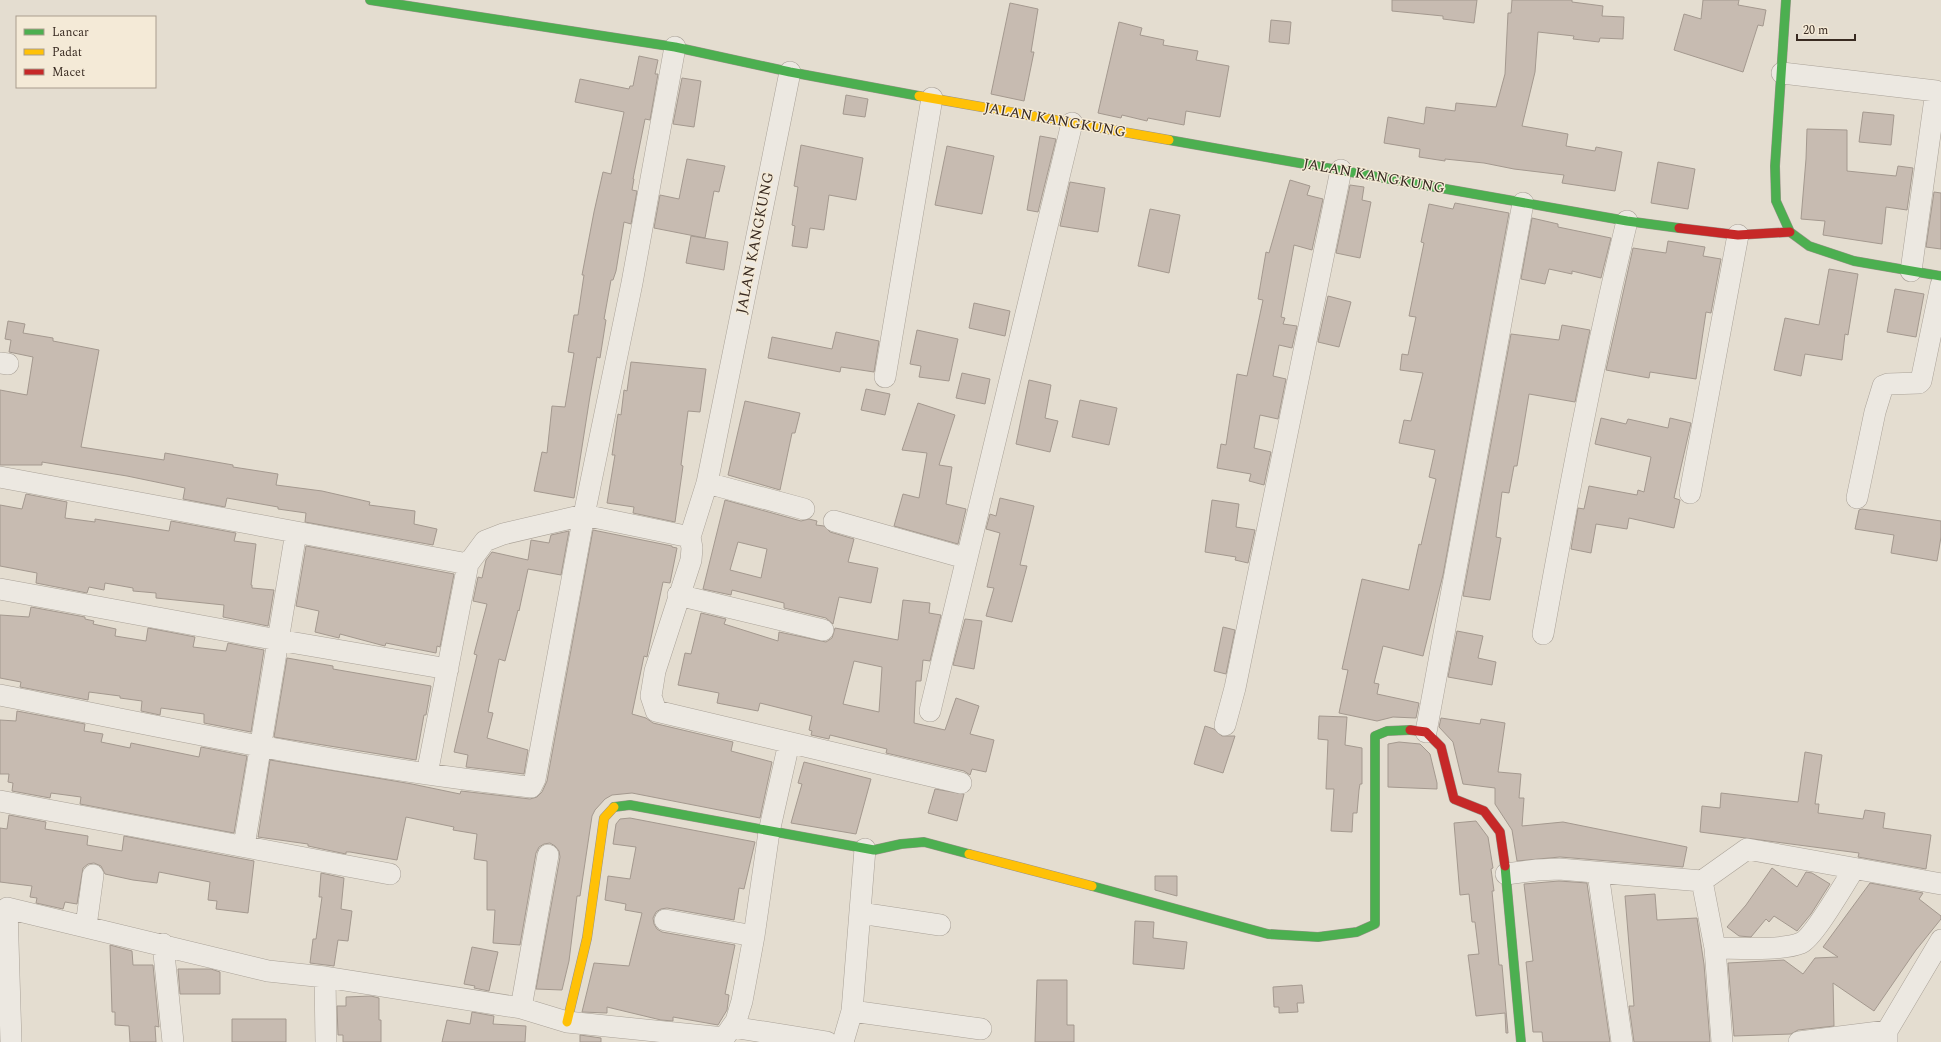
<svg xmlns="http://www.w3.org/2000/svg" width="1941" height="1042" font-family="Spectral,serif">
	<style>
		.building { fill: #c7bbb1; stroke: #a4998f; fill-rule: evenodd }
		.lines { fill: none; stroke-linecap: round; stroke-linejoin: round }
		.street-casing { stroke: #aaa298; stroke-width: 22 }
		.fast-casing { stroke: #999288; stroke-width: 10 }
		.slow-casing { stroke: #999288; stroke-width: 10 }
		.jam-casing { stroke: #999288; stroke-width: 10 }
		.street { stroke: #ece8e1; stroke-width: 21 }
		.fast { stroke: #4caf50; stroke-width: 9 }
		.slow { stroke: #ffc107; stroke-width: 9 }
		.jam { stroke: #c62828; stroke-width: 9 }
		.labels { text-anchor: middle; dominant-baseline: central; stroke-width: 3; stroke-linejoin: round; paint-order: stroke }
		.street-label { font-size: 15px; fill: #382a21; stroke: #f4ead7 }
	</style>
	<rect width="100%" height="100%" fill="#e4ddd0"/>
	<path class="building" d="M 1392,0 L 1477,0 L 1474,23 L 1443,19 L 1443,16 L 1392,11 Z
		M 1512,0 L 1572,0 L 1572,2 L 1603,6 L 1602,16 L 1624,17 L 1623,39 L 1600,38 L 1599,42 L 1573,39 L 1574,36 L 1538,32 L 1535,72 L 1522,126 L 1568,134 L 1566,146 L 1595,151 L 1596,147 L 1622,152 L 1615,191 L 1562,183 L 1564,175 L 1514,169 L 1484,163 L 1445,159 L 1445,161 L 1419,157 L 1420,149 L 1384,143 L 1388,117 L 1424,124 L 1426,107 L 1455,111 L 1456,103 L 1496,107 L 1505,74 L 1508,13 L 1511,13 Z
		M 1703,0 L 1739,0 L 1738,5 L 1766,10 L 1763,26 L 1758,25 L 1743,72 L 1674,50 L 1684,14 L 1701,19 Z
		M 1010,3 L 1038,9 L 1031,52 L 1034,52 L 1024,101 L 991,94 Z
		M 1271,20 L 1291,22 L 1289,44 L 1269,42 Z
		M 1119,22 L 1142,28 L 1140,35 L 1164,40 L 1163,45 L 1198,51 L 1196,60 L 1229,66 L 1220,117 L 1186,111 L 1184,125 L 1148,118 L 1147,121 L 1122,115 L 1121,118 L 1098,113 Z
		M 639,56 L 658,60 L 655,74 L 658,74 L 650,120 L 645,119 L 633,179 L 634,179 L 632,190 L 637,191 L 631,224 L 624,222 L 616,271 L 613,280 L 611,280 L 604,319 L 606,320 L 600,358 L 597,357 L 590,396 L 574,498 L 534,491 L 542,452 L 547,453 L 552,406 L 565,407 L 574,353 L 568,352 L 574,315 L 578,315 L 584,275 L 582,275 L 594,212 L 603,172 L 611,174 L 624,112 L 575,102 L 580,79 L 629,89 L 630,86 L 633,86 Z
		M 682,78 L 701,81 L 694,127 L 673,124 Z
		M 846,95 L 868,99 L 865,117 L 843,114 Z
		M 1863,112 L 1894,115 L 1891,145 L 1859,142 Z
		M 1807,129 L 1847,130 L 1847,171 L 1896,176 L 1898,166 L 1913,168 L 1907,210 L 1886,207 L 1882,244 L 1823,235 L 1825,221 L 1801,219 L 1806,159 Z
		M 1040,136 L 1056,139 L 1038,212 L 1027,210 Z
		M 801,145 L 863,158 L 856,200 L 829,195 L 824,230 L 810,228 L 807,248 L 792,246 L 795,226 L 792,225 L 798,187 L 794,186 Z
		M 947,146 L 994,156 L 982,214 L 935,205 Z
		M 687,159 L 725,166 L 719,192 L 714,191 L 705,238 L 654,228 L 660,195 L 679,199 Z
		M 1658,162 L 1695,169 L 1688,209 L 1651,203 Z
		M 1290,180 L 1310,186 L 1307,195 L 1323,199 L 1312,250 L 1294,245 L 1281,317 L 1285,318 L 1283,324 L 1297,326 L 1292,348 L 1279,345 L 1273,376 L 1286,379 L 1278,419 L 1260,415 L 1254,448 L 1271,452 L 1264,485 L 1249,481 L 1251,474 L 1217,468 L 1221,444 L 1226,445 L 1237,374 L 1247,376 L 1263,300 L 1258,299 L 1266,252 L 1269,253 Z
		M 1070,182 L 1105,188 L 1098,232 L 1060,226 Z
		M 1350,185 L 1364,187 L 1362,200 L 1371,202 L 1360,258 L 1336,253 Z
		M 1934,192 L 1941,193 L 1941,249 L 1926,247 Z
		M 1455,203 L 1509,213 L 1443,575 L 1423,656 L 1383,646 L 1374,683 L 1379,684 L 1377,694 L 1419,703 L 1416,718 L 1393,717 L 1377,721 L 1339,713 L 1348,670 L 1342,669 L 1362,579 L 1409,590 L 1419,544 L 1421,545 L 1436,479 L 1429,477 L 1435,450 L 1399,443 L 1404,420 L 1411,421 L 1423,373 L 1400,370 L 1402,354 L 1408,355 L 1416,317 L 1409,316 L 1424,243 L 1421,242 L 1429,204 L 1453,209 Z
		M 1150,209 L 1180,215 L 1169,273 L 1138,266 Z
		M 1532,218 L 1558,224 L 1558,227 L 1611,238 L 1601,278 L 1572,271 L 1572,274 L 1549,269 L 1545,284 L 1521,279 Z
		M 691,236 L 728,242 L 724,270 L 686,263 Z
		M 1668,241 L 1705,247 L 1703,256 L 1721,259 L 1711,313 L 1706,312 L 1696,379 L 1650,372 L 1649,378 L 1606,370 L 1633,248 L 1666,253 Z
		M 1829,269 L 1858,274 L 1848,335 L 1845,334 L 1842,360 L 1805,354 L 1801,376 L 1774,370 L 1785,318 L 1819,325 Z
		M 1895,289 L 1924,294 L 1916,337 L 1887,332 Z
		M 1328,296 L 1351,302 L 1339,347 L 1318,342 Z
		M 974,303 L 1010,311 L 1005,336 L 969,328 Z
		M 8,321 L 25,324 L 23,333 L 53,338 L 53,341 L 99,350 L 81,447 L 164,460 L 165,453 L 233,465 L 233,467 L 278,474 L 276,485 L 322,491 L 370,502 L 369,505 L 415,511 L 414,524 L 437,529 L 433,545 L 305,522 L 306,513 L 278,509 L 278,507 L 227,498 L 225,507 L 183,499 L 185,488 L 127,476 L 42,462 L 42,465 L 0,465 L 0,390 L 27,395 L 33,357 L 9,352 L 11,340 L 5,339 Z
		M 1562,325 L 1590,330 L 1575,402 L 1529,394 L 1517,466 L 1514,466 L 1509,493 L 1502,492 L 1496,537 L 1501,538 L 1490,600 L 1463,596 L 1511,334 L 1559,340 Z
		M 917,330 L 958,339 L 949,381 L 919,377 L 921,366 L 910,364 Z
		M 836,332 L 879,341 L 874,372 L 841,367 L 840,372 L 768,358 L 772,337 L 832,349 Z
		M 631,362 L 706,369 L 700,412 L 688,411 L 681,465 L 683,466 L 675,522 L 633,513 L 634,507 L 607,503 L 615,455 L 612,455 L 618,414 L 621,415 L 624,390 L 627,391 Z
		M 962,373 L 990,379 L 985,404 L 956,398 Z
		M 1029,380 L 1051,385 L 1045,418 L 1058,421 L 1050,452 L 1016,444 Z
		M 866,389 L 890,394 L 885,415 L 861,410 Z
		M 1080,400 L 1117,408 L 1109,445 L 1072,437 Z
		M 745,401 L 800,413 L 795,433 L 792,433 L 780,490 L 728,475 Z
		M 918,403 L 955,415 L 939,465 L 952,467 L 946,504 L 966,509 L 958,544 L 894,526 L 903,494 L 919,498 L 927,453 L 902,450 Z
		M 1601,418 L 1626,424 L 1628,419 L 1668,428 L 1670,418 L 1691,423 L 1674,498 L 1680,500 L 1674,528 L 1629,518 L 1627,529 L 1596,524 L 1591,553 L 1571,549 L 1578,508 L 1584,509 L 1589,486 L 1637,495 L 1638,490 L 1644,492 L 1651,457 L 1595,444 Z
		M 26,494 L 67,502 L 65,518 L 95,522 L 95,519 L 169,531 L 171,521 L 236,533 L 234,541 L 256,544 L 251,585 L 252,585 L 252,588 L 274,590 L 268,626 L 223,617 L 224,605 L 156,598 L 156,593 L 133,591 L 133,588 L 105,583 L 104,590 L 89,587 L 87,593 L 36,583 L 37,573 L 0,566 L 0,505 L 22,509 Z
		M 1000,498 L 1034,506 L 1020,565 L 1027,566 L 1012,622 L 986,616 L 994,588 L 987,587 L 1000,533 L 986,529 L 990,514 L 996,516 Z
		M 725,500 L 801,521 L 809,519 L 817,521 L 816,525 L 824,526 L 830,532 L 854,539 L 848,562 L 878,568 L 871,603 L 839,597 L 833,624 L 826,618 L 784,608 L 784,603 L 732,590 L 731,595 L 703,589 ZM 738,542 L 767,549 L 761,578 L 730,570 Z
		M 1212,500 L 1239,504 L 1236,527 L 1255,530 L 1248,563 L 1235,560 L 1236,557 L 1205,552 Z
		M 1862,509 L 1941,521 L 1941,537 L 1937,561 L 1891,553 L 1894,535 L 1855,529 L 1859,510 Z
		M 593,530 L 672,546 L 672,547 L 677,548 L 670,583 L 663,582 L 648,652 L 647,657 L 644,656 L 632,714 L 646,718 L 653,723 L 733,742 L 731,751 L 772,762 L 760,818 L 632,793 L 612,795 L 605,799 L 595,810 L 592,816 L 580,896 L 577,896 L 569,961 L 562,990 L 536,989 L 560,857 L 559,851 L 555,846 L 550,843 L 544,844 L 539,847 L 536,853 L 520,945 L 493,943 L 495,910 L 487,910 L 487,861 L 474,859 L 477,834 L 453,830 L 454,827 L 406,817 L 397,860 L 350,852 L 346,852 L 346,854 L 308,846 L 308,844 L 258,837 L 270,760 L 412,784 L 460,794 L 461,791 L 530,799 L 537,797 L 542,792 L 547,781 Z
		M 569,531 L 561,575 L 528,569 L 519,611 L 518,610 L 505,661 L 499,659 L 488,712 L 493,713 L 487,738 L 528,750 L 524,774 L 466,767 L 468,755 L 454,752 L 477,655 L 474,654 L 487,604 L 473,601 L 478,577 L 482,578 L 486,560 L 492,552 L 528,560 L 531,540 L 549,543 L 551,535 Z
		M 306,546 L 454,574 L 440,647 L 437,646 L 436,653 L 386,643 L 385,646 L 381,645 L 340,634 L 339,638 L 315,632 L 319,611 L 296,606 Z
		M 903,600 L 930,603 L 929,613 L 941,615 L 930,661 L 923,660 L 921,681 L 916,681 L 914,723 L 945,730 L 956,698 L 979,706 L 970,734 L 994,740 L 986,772 L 972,769 L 970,775 L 964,771 L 886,753 L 887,749 L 830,735 L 829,739 L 811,735 L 812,731 L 809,730 L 812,716 L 760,703 L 758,711 L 717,703 L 719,693 L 678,685 L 685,653 L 691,654 L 701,613 L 726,619 L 724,624 L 778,641 L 779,632 L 826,642 L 832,638 L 835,628 L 898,640 ZM 854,661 L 882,667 L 879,712 L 843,704 Z
		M 31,607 L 85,617 L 85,619 L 94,621 L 93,624 L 116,629 L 115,636 L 146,641 L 148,628 L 195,637 L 193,647 L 226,651 L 228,643 L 264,650 L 251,732 L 204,723 L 204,714 L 161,708 L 160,715 L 141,711 L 142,701 L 120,698 L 120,696 L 89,692 L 88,700 L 20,687 L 21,682 L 0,678 L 0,615 L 29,617 Z
		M 965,619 L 982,621 L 974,669 L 953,665 Z
		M 1223,627 L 1235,630 L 1226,674 L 1214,671 Z
		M 1457,631 L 1483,636 L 1478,658 L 1496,662 L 1492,685 L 1448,677 Z
		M 287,658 L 333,666 L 333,669 L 431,686 L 426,715 L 424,715 L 416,760 L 274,737 Z
		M 17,711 L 85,724 L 84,731 L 103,734 L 101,742 L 130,748 L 131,743 L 199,757 L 201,747 L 247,756 L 234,833 L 80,804 L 81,797 L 51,793 L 50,798 L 12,791 L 13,783 L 8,782 L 9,774 L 0,774 L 0,720 L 16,721 Z
		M 1319,716 L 1347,717 L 1345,745 L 1362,748 L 1362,784 L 1360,784 L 1359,790 L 1357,813 L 1353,813 L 1352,832 L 1331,831 L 1334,789 L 1326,789 L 1328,740 L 1318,739 Z
		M 1441,718 L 1480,724 L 1481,719 L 1505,723 L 1498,772 L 1521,774 L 1519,798 L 1524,798 L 1522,826 L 1563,822 L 1687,847 L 1683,867 L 1560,857 L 1517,861 L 1512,830 L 1495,804 L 1495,788 L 1463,784 L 1453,742 L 1439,727 Z
		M 1205,726 L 1214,729 L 1222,736 L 1235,736 L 1223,773 L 1194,764 Z
		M 1399,742 L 1420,744 L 1430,754 L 1437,783 L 1437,789 L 1388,787 L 1388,744 Z
		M 1805,752 L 1822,755 L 1815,804 L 1819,804 L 1818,813 L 1863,819 L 1865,810 L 1885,813 L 1883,828 L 1931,835 L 1926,869 L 1858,857 L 1859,853 L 1700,832 L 1702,806 L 1720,808 L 1721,793 L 1798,802 Z
		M 804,762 L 871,779 L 856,834 L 791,823 L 802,784 L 798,783 Z
		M 935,789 L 964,794 L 957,821 L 928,813 Z
		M 9,815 L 46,822 L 45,829 L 88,836 L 87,845 L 122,851 L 124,836 L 254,861 L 248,913 L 216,909 L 217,901 L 208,900 L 210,882 L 159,872 L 157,883 L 133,880 L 105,874 L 101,866 L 94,863 L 88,864 L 83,868 L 77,904 L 65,902 L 63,909 L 36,903 L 37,898 L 30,897 L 32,886 L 0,882 L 0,828 L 7,829 Z
		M 630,818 L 755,842 L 744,889 L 739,888 L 734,920 L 667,908 L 661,909 L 656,912 L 653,918 L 654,924 L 657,929 L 662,932 L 735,945 L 725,994 L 729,995 L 727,1010 L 718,1025 L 673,1017 L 673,1021 L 661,1020 L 607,1007 L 607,1013 L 582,1012 L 594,963 L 629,966 L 642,913 L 625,910 L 626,904 L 605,900 L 608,876 L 630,879 L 636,847 L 613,844 L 616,824 L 620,819 Z
		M 1476,821 L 1488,837 L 1493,868 L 1491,869 L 1494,891 L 1492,891 L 1499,965 L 1502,965 L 1508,1033 L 1506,1033 L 1505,1013 L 1476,1016 L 1468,955 L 1479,954 L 1475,922 L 1472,922 L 1469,894 L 1460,895 L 1454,823 Z
		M 1772,868 L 1797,887 L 1806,872 L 1812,873 L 1830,884 L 1811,914 L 1797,931 L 1774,916 L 1769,922 L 1766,919 L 1751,937 L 1739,936 L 1727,927 L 1746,905 Z
		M 321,873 L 344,878 L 341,909 L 352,911 L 348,941 L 338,940 L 334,966 L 310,963 L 313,939 L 316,939 L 322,897 L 319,897 Z
		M 1155,876 L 1177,876 L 1177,896 L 1155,890 Z
		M 1559,881 L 1587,883 L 1610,1042 L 1543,1042 L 1542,1032 L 1533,1032 L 1526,962 L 1533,961 L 1524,884 Z
		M 1870,883 L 1923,893 L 1919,899 L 1941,916 L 1941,919 L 1916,950 L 1874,1011 L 1833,983 L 1834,1026 L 1798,1030 L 1791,1034 L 1734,1036 L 1728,963 L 1784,960 L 1803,974 L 1815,958 L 1838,957 L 1823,947 Z
		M 1655,894 L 1657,920 L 1697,918 L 1704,964 L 1710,1042 L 1634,1042 L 1629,1006 L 1634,1006 L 1625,896 Z
		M 1135,921 L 1154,922 L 1153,938 L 1187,942 L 1184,969 L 1133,964 Z
		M 110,945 L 132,951 L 133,965 L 153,965 L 159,1027 L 155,1026 L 156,1042 L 130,1042 L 129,1026 L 115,1025 L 115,1012 L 112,1012 Z
		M 472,947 L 498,952 L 489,991 L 474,988 L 475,986 L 464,984 Z
		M 178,969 L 211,969 L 220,972 L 220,994 L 180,994 Z
		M 1037,980 L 1067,980 L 1067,1025 L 1074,1025 L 1074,1042 L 1035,1042 Z
		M 1302,985 L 1304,1003 L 1297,1003 L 1298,1012 L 1279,1013 L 1279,1007 L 1274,1007 L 1273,987 Z
		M 371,996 L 379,998 L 379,1020 L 381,1020 L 381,1042 L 343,1042 L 343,1035 L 338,1035 L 337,1006 L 346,1006 L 346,997 Z
		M 472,1012 L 494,1016 L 493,1024 L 526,1026 L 525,1042 L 442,1042 L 447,1020 L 470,1024 Z
		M 232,1019 L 286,1019 L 286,1042 L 232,1042 Z
		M 580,1035 L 601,1038 L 601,1042 L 580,1042 Z"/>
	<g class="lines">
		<defs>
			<path id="street" d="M 790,72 L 707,483 L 690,537 L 692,548 L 691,560 L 655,671 L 651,696 L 656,711 L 961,783
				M 1782,73 L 1936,91 L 1911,271
				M 0,363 L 8,364
				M 885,377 L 932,98
				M 0,477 L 468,564
				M 707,483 L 804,509
				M 1690,493 L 1738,235
				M 1857,498 L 1875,412 L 1883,386 L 1888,384 L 1919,383 L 1921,381 L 1941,285
				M 834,521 L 965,558
				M 0,589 L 278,640 L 448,669
				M 678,595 L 823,630
				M 1543,634 C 1568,496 1594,358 1627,221
				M 0,695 C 176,730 352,768 531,787 L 535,779 L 584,515 L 632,283 L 675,47
				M 930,711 L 1072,123
				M 1225,725 L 1235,688 L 1341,170
				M 1426,732 L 1523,203
				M 427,774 L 468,564 L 485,541 L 503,534 L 584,515 L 690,537
				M 0,801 L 390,874
				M 244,846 L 296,532
				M 1598,873 L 1622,1042
				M 1506,874 L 1537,870 L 1559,869 L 1702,881 L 1747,849 L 1941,884
				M 1702,881 L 1715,948 L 1722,1042
				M 860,913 L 940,925
				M 665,920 L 754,936
				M 86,926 L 93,875
				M 163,944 L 173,1042
				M 1715,948 C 1737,948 1782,951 1801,943 C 1814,937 1844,884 1854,869
				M 325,977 L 326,1042
				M 521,1008 L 548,855
				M 852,1011 L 865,849
				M 732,1027 L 827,1042
				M 11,1042 L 7,908 L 268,971 L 325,977 L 521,1008 L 567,1022 L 724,1038 L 736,1021 L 742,1001 L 754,936 L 769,832 L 789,743
				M 843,1042 L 852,1011 L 981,1029
				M 1799,1042 L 1887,1031
				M 1887,1042 L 1887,1031 L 1941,940"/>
			<path id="fast" d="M 370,0 L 675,47 L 790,72 L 919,96
				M 1786,0 L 1775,166 L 1776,201 L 1790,232 L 1809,246 L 1854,261 L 1941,276
				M 1169,140 L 1627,221 L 1679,228
				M 614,807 L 630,805 L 874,850 L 901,844 L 924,842 L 969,854
				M 1505,866 L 1521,1042
				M 1092,886 L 1268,934 L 1318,937 L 1357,932 L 1375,924 L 1375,736 L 1387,731 L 1410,730"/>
			<path id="slow" d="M 919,96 L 1169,140
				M 969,854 L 1092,886
				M 567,1022 L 587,938 L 604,818 L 614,807"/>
			<path id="jam" d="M 1679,228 L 1738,235 L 1790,232
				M 1410,730 L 1426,732 L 1441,747 L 1454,799 L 1484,811 L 1500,832 L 1505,866"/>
		</defs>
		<use href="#street" class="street-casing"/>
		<use href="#fast" class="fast-casing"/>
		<use href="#slow" class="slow-casing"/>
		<use href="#jam" class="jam-casing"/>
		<use href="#street" class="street"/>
		<use href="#fast" class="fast"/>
		<use href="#slow" class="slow"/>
		<use href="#jam" class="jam"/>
	</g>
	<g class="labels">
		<g class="street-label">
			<text transform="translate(1055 120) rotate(10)">JALAN KANGKUNG</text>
			<text transform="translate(1374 176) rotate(10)">JALAN KANGKUNG</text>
			<text transform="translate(755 243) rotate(-79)">JALAN KANGKUNG</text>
		</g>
	</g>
	<rect x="16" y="16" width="140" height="72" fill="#f4ead7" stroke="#a99d8e"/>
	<rect x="24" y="29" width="20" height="6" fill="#4caf50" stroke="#a99d8e"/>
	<text x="52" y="36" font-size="12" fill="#382a21">Lancar</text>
	<rect x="24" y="49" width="20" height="6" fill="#ffc107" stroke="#a99d8e"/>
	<text x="52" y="56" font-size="12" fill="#382a21">Padat</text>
	<rect x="24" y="69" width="20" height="6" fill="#c62828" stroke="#a99d8e"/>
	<text x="52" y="76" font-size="12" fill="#382a21">Macet</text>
	<path d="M1797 34v6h58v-6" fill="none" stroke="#382a21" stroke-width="2"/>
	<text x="1803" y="34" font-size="12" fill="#382a21" stroke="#f4ead7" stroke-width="3" paint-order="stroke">20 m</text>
</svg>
